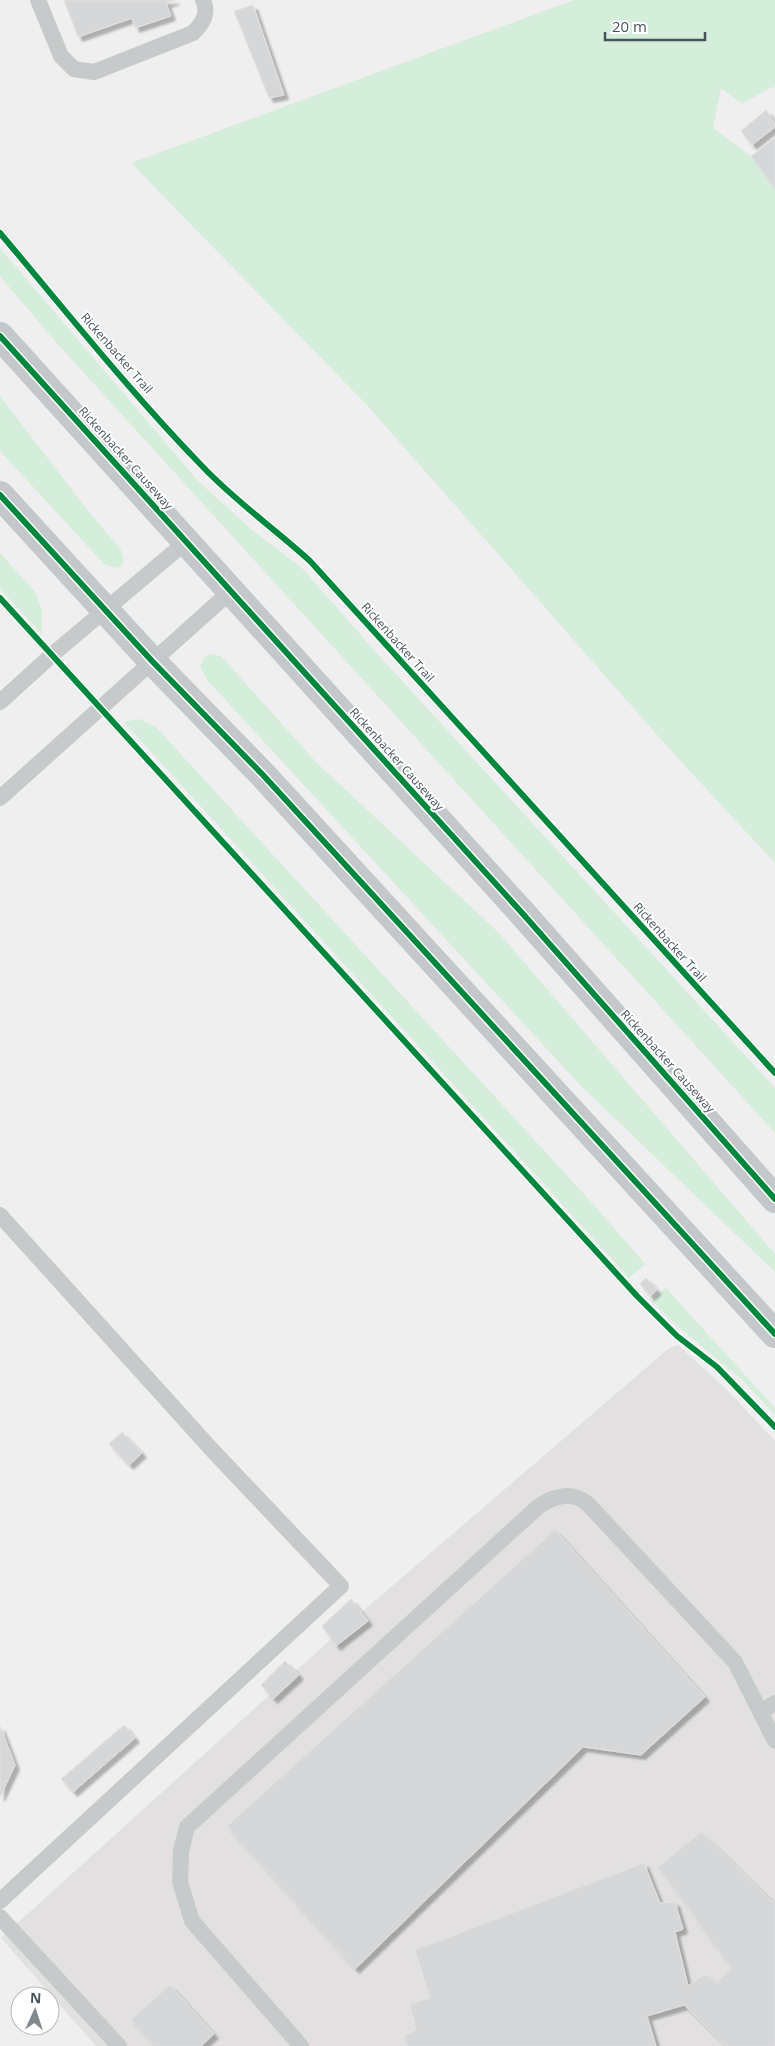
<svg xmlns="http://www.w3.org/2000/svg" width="775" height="2046" font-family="'Open Sans',sans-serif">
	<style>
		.education { fill: #e2e0e1 }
		.green { fill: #d5eddb }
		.building { fill: #d6d7d8; stroke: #e1e1e2; filter: url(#shadow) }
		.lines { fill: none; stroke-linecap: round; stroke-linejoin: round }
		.lane { stroke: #c6cacb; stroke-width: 16 }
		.primary { stroke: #c5c8ca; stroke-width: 28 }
		.cycleway-casing { stroke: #fff; stroke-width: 9 }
		.cycleway { stroke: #00873e; stroke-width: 6 }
		.labels { text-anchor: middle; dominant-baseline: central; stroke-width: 4; stroke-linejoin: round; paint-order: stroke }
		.street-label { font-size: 12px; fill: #47545a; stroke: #fff }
	</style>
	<defs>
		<filter id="shadow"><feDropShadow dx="4.5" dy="4.5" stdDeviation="1" flood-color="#0004"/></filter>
	</defs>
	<rect width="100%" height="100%" fill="#f0efef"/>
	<path class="education" d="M 678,1345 L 725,1388 L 775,1441 L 775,2046 L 96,2046 L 1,1938 L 348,1624 L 668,1349 Z"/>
	<path class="green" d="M 574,0 L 775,0 L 775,87 L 770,88 L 742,104 L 721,88 L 713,128 L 751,156 L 775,190 L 775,863 L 673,753 L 366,404 L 131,163 Z
		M 0,248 L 199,482 L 251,529 L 304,570 L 372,648 L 775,1088 L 775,1133 L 54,340 L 0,276 Z
		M 0,396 L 82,503 L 121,550 L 124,563 L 118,568 L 104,564 L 0,451 Z
		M 0,553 L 36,593 L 42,611 L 42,634 L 0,589 Z
		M 212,654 L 221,656 L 317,763 L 498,932 L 775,1254 L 775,1272 L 580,1085 L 208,681 L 200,667 L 204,657 Z
		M 139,719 L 156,727 L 594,1205 L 645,1264 L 629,1278 L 124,722 Z
		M 666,1288 L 775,1408 L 775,1415 L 742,1380 L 673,1322 L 651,1301 Z"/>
	<path class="building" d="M 64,0 L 175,0 L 166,3 L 171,16 L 135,28 L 132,18 L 78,37 Z
		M 253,5 L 284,95 L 269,98 L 234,11 Z
		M 766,110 L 775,124 L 775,127 L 752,145 L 741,131 Z
		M 775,138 L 775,189 L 751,156 Z
		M 646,1278 L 657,1290 L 650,1296 L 640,1284 Z
		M 122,1432 L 142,1453 L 129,1465 L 109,1444 Z
		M 555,1530 L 705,1697 L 641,1755 L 583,1747 L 355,1969 L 227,1826 Z
		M 351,1599 L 368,1621 L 336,1646 L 322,1626 Z
		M 285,1661 L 299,1675 L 273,1699 L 261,1685 Z
		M 124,1725 L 135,1738 L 73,1792 L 61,1779 Z
		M 0,1726 L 15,1765 L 0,1797 Z
		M 701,1832 L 775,1904 L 775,2046 L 726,2046 L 684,2005 L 647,2016 L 656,2046 L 408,2046 L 404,2036 L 416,2030 L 410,2004 L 430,1998 L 415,1950 L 644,1863 L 660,1903 L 675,1902 L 683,1929 L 675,1932 L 688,1986 L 705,1974 L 716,1983 L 731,1968 L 658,1867 Z
		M 170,1985 L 214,2034 L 201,2046 L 155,2046 L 131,2019 Z"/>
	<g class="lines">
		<path class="lane" d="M 38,0 L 61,56 L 74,69 L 94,72 L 193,33 C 203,23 209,13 203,0
			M 0,702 L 53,654 L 187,541
			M 0,798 L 231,591
			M 0,1215 L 213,1451 L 341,1586 L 0,1901
			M 760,1712 L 775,1703
			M 0,1917 L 119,2046
			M 301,2046 L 192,1921 L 180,1882 L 181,1851 L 187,1827 L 539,1506 C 556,1495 572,1491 588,1504 L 735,1662 L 775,1741"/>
		<path class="primary" d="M 0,336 L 523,914 L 775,1199
			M 0,495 L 152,661 L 263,775 L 775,1334"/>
		<defs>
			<path id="cycleway" d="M 0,233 C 66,311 130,392 202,466 C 235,501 275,529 310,561 L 775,1073
				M 0,336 L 523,914 L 775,1199
				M 0,495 L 152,661 L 263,775 L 775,1334
				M 0,598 L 637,1296 L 677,1336 L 717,1367 L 775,1427"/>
		</defs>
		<use href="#cycleway" class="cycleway-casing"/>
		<use href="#cycleway" class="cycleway"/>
	</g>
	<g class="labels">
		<g class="street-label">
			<text transform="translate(117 353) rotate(49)">Rickenbacker Trail</text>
			<text transform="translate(126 458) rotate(48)">Rickenbacker Causeway</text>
			<text transform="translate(398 642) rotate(48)">Rickenbacker Trail</text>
			<text transform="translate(397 759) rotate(48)">Rickenbacker Causeway</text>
			<text transform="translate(670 942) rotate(48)">Rickenbacker Trail</text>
			<text transform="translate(668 1061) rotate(48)">Rickenbacker Causeway</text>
		</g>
	</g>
	<g transform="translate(35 2011) rotate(3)"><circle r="24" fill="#ffffff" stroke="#b5bbbd"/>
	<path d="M0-4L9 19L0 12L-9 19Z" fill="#828a8e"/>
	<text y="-8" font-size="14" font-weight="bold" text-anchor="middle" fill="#47545a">N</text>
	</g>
	<path d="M605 32v8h100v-8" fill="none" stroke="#47545a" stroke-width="2.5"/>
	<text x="612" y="32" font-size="15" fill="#47545a" stroke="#ffffff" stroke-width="4" paint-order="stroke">20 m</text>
</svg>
